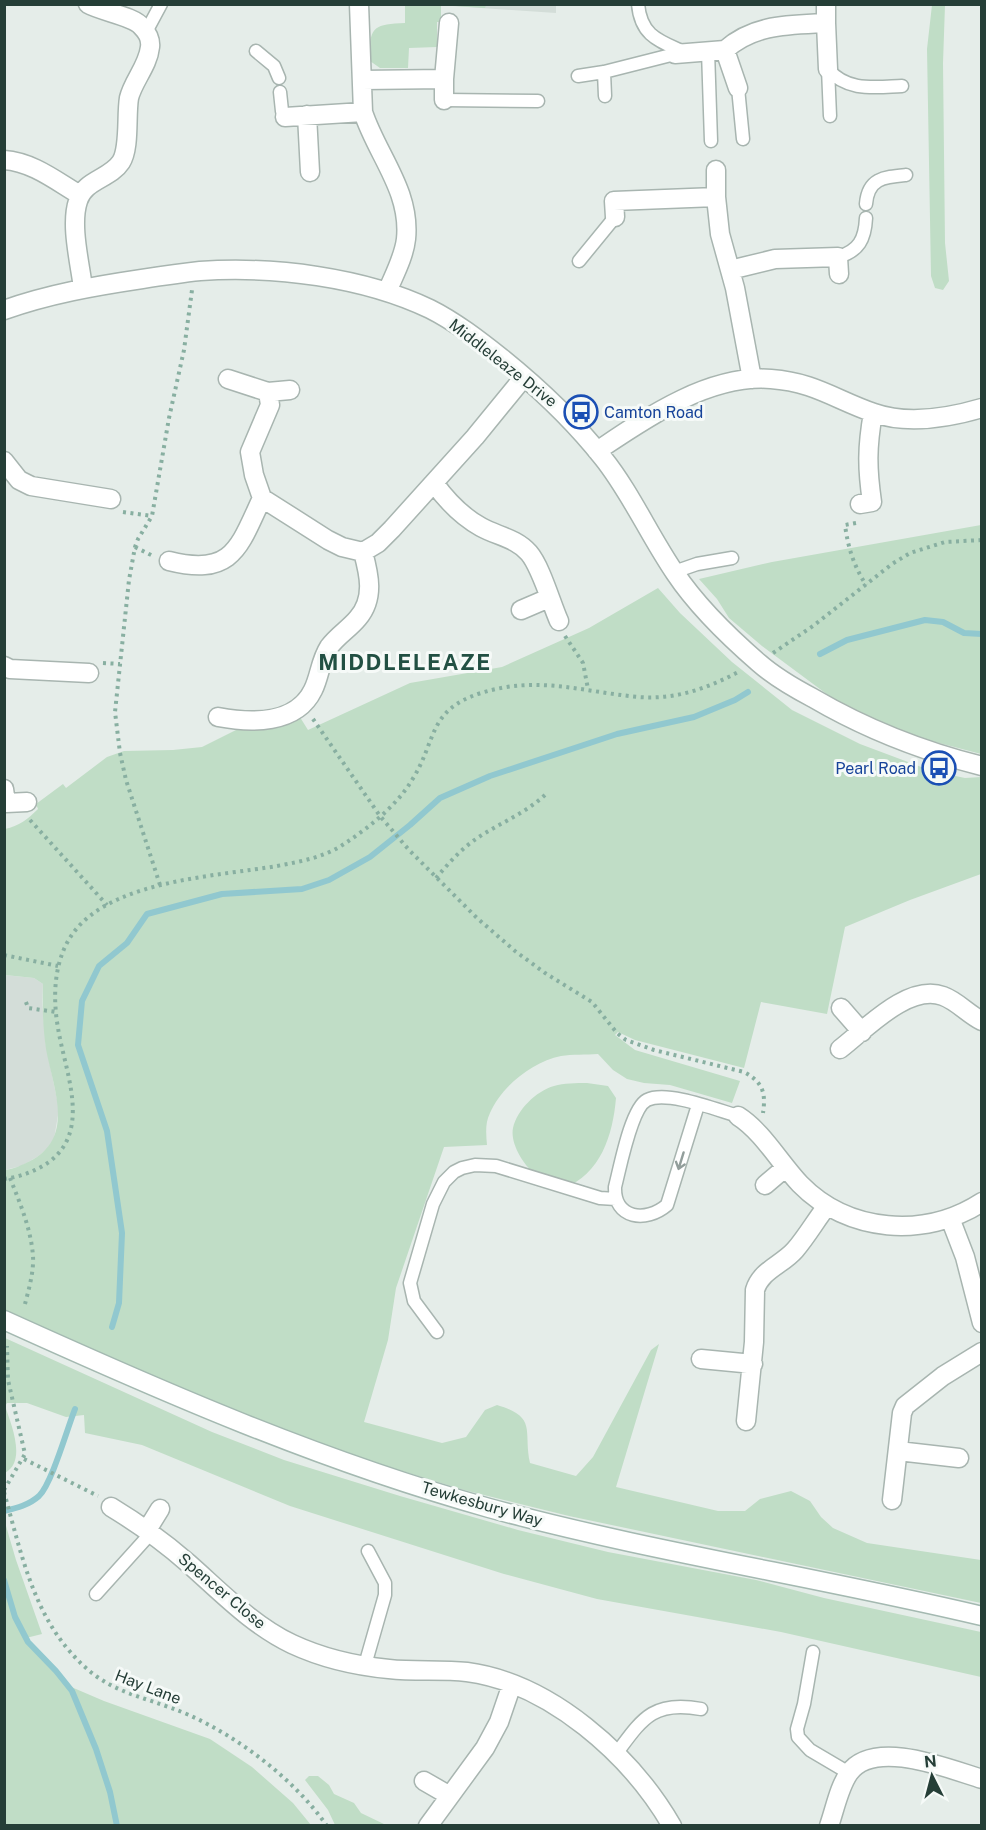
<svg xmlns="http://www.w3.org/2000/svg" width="986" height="1830" font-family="'Public Sans',sans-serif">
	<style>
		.built { fill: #d3ddd8 }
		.green { fill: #c0ddc6 }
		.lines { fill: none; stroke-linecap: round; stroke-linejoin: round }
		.stream { stroke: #91c8cf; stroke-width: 6 }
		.lane-casing { stroke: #a8b5b0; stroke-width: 15 }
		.street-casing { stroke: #a8b5b0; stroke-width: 21 }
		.secondary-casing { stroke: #a4b9b1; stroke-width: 21 }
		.path { stroke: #88afa1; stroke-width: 4; stroke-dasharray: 3 4.5; stroke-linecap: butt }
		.lane { stroke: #fff; stroke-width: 12 }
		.street { stroke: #fff; stroke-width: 18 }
		.secondary { stroke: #fff; stroke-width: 18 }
		.oneway { stroke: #929e9b }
		.labels { text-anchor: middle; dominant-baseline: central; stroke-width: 6; stroke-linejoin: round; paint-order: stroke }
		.street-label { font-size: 16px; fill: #253e37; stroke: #f6faf8 }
		.transit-label { font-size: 16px; fill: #164399; stroke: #f6faf8; text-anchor: start }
		.district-label { font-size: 22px; font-weight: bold; letter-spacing: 1.5px; fill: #225043; stroke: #f6faf8 }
	</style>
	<rect width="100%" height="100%" fill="#e5ede9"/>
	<path class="built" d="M 438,5 L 556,5 L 556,13 Z
		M 4,975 L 34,978 L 43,984 L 42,1002 L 46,1046 L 59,1109 L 54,1139 L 47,1149 L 37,1157 L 21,1166 L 5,1170 Z"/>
	<path class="green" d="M 405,5 L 486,5 L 485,8 L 441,5 L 441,22 L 437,22 L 437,47 L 409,48 L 408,68 L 380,68 L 370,61 C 369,28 372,24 405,23 Z
		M 932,5 L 945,5 L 943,63 L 945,243 L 949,281 L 943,290 L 935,288 L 931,276 L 927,49 Z
		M 981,525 L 981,754 L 924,739 L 887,725 L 832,698 L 762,646 L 729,618 L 717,599 L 699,579 L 772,562 Z
		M 658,588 L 680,613 L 732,662 L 792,710 L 860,744 L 932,771 L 965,778 L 981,777 L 981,874 L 910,900 L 845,927 L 827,1014 L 761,1002 L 744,1068 L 635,1040 L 618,1032 L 615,1035 L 635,1050 L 740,1081 L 732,1103 L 670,1085 L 644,1083 L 627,1079 L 613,1070 L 598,1054 C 586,1055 572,1054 561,1056 C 532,1062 502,1086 490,1113 C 485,1123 486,1134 487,1145 L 444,1147 L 396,1288 L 388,1340 L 364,1422 L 442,1443 L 466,1437 L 485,1410 L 497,1405 C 538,1417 523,1431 530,1463 L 576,1476 L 593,1457 L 651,1350 L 659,1344 L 616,1487 L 718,1511 L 745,1511 L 760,1499 L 791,1491 L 810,1501 L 821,1517 L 833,1528 L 867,1543 L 981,1560 L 981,1603 L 569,1516 L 464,1490 L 324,1447 L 111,1360 L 5,1310 L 5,1170 C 14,1169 22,1165 30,1161 C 76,1137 53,1088 46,1049 C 43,1028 42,1005 43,984 L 34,978 L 5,975 L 5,829 C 19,826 28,819 38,809 L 36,804 L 63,784 L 66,788 L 107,757 L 124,751 L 173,750 L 202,747 L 254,721 L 298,714 L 308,730 L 410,683 L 502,667 L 589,628 Z
		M 587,1083 L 608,1086 L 616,1098 C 613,1134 601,1175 563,1188 C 554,1184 542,1180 534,1173 C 523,1164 510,1143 513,1128 C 517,1110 536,1091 554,1086 C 564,1083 576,1083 587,1083 Z
		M 5,1338 L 212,1432 L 284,1460 L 400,1496 L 518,1530 L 608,1552 L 756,1580 L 824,1598 L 981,1632 L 981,1677 L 781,1632 L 597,1599 L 504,1574 L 290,1506 L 142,1445 L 85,1433 L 84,1415 L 66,1417 L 27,1403 L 7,1403 L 5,1406 C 11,1424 27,1461 5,1473 Z
		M 4,1519 L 16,1560 L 42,1634 L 26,1638 L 32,1648 L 69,1686 L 104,1701 L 210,1739 L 252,1767 L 293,1803 L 311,1825 L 5,1825 Z
		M 309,1776 L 318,1776 L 329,1785 L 334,1794 L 354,1803 L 361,1813 L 386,1825 L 335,1825 L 328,1810 L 305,1780 Z"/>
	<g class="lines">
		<path class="stream" d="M 820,654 L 847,640 L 925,620 L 943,622 L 964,633 L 982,634
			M 112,1327 L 119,1303 L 122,1233 L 107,1131 L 78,1045 L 82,1001 L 99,966 L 127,943 L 147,914 L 222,894 L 302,889 L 329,880 L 370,857 L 410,825 L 440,798 L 490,776 L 617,734 L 694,717 L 735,700 L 748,692
			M 4,1511 C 17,1508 29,1505 39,1496 C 52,1483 67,1429 75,1409
			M 4,1580 L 15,1617 L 28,1642 L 56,1671 L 72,1691 L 96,1749 L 110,1792 L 117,1826"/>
		<defs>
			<path id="lane" d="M 638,4 C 641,37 660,41 686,53
				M 146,32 L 161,4
				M 256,51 L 274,66 L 279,78
				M 708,51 L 711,141
				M 828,69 C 847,92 875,87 902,86
				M 828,69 L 830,116
				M 604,72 L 605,96
				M 578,76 L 604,72 L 675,54
				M 738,88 L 743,139
				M 280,92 L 282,111 L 285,117
				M 444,100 L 538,101
				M 866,204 C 868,178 884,177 906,175
				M 838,257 C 859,251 865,239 866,218
				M 579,261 L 615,217
				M 674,572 L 697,564 L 732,558
				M 698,1105 L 667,1205 C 646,1223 614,1219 615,1187 C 620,1168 631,1108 647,1100 C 667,1090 717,1110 738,1116
				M 437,1332 L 414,1301 L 410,1283 L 433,1204 L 444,1182 L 454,1172 L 462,1168 L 475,1165 L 496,1166 L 600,1198 L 616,1199
				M 96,1594 L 151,1533
				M 813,1652 L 804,1704 L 797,1729 L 798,1737 L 810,1750 L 849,1773
				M 365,1665 L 385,1595 L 385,1583 L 368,1551
				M 616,1754 C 642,1719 653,1700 701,1709"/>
			<path id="street" d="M 359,4 L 363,112 C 377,155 411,191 406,239 C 404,257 394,275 387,292
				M 826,23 L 828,69
				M 675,54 L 725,50
				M 444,79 L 444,100
				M 362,80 L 444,79 L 449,23
				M 738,88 L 725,50 C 754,24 789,25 826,23 L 826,4
				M 307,115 L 310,172
				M 285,117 L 363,112
				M 4,160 C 33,162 56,181 80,195
				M 716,197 L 716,170
				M 615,217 L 614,201 L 716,197 L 720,234 L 735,288 L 752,379
				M 730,270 L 775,259 L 838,257 L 839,274
				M 83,288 C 80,263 70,225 78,201 C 84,180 110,179 121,162 C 130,148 126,116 129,98 C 133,81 148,66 150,47 C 151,40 147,32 142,27 C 134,16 102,12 88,4
				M 4,310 C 49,294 95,286 142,279 C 161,276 181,273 200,271 C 274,266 363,277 430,309 C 456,322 480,341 503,359 C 540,389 573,420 603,458 C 631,493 649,535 675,573 C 697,606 729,637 759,663 C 775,677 794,688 813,698 C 866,729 922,751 982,766
				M 228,379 L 268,392 L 270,405 L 250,452 L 254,475 L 262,498 L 328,540 L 342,547 L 363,552
				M 268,392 L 290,390
				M 597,451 C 646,418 709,374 771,379 C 814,382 836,400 874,413 C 908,425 948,418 982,408
				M 4,461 L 19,480 L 31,486 L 111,499
				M 434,483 C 447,501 461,516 481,527 C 497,536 516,538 529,553 C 541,567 551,603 559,621
				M 860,504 L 872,502 C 867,468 867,447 873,413
				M 169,561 C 233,577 239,547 262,498
				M 521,610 L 549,598
				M 4,666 L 10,669 L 89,673
				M 218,717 C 250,723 296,725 313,690 C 320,676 320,661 329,647 C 338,635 349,629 358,618 C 375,598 369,574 363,552 L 378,543 L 392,529 L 475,437 L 524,377
				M 4,789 L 6,803 L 27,802
				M 841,1008 L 862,1032
				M 840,1049 C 865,1030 908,983 943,996 C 957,1001 968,1014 982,1021
				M 738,1116 C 762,1131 780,1163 800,1184 C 848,1233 925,1239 982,1202
				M 765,1185 L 785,1168
				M 950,1218 L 965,1257 L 982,1323
				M 701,1359 L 753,1364
				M 746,1421 L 754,1342 L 755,1290 C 761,1270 782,1265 795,1250 C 807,1236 816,1220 827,1206
				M 898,1451 L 959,1458
				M 892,1500 L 902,1413 L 905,1406 L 943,1376 L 982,1352
				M 111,1507 C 139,1524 164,1542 188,1563 C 221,1592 252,1625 292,1644 C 322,1658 357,1666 389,1669 C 415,1672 441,1669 467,1672 C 550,1683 631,1755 672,1826
				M 147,1530 L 160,1509
				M 424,1781 L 450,1796
				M 428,1826 L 485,1748 L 499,1722 L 512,1684
				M 829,1826 C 835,1809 839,1787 849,1773 C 874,1738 949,1769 982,1779"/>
			<path id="secondary" d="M 4,1320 C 163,1392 321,1461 489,1508 C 651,1552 818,1577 982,1616"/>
		</defs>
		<use href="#lane" class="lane-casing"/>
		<use href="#street" class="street-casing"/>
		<use href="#secondary" class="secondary-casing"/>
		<path class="path" d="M 123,512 L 152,516
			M 856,523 L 845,525 C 848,548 854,566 866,585
			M 135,547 L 153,556
			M 565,636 L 583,663 L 588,689
			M 773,653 L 813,626 L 892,564 L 910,553 L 945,542 L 982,540
			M 103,663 L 120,664
			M 313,719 L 380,816 L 409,850 L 477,918 L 515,951 L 545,973 L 592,1002 L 617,1033 L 626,1040 L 654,1050 L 744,1072 C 763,1082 766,1093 763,1113
			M 30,820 L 107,905
			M 436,878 C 448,864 461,849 476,839 C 499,823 527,813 547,793
			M 160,885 L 126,780 L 120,753 L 115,712 L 129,580 L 135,547 L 138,539 L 152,516 L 169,418 L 184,350 L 192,290
			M 4,955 L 58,966
			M 26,1002 L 28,1008 L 56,1012
			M 10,1178 C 20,1203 31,1229 33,1256 C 34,1273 28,1292 24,1308
			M 4,1179 C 20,1177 36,1171 49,1162 C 92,1130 65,1072 58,1028 C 52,994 54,954 78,927 C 120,880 218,876 277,866 C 303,861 326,857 347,842 C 371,826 397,805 412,780 C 437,741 427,710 481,693 C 539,675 582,692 639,697 C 675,700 709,688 740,671
			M 24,1459 L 98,1496
			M 4,1490 L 25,1454 L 8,1380 L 7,1346
			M 4,1492 C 19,1545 31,1605 67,1648 C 105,1695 138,1693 189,1715 C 240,1738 295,1780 327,1826"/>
		<use href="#lane" class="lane"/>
		<use href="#street" class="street"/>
		<use href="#secondary" class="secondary"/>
	</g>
	<defs><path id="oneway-shaft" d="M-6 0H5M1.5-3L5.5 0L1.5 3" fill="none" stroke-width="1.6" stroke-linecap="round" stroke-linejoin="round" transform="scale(1.5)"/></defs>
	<use class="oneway" href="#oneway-shaft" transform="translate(681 1161) rotate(107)"/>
	<defs>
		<symbol id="bus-ring" viewBox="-11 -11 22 22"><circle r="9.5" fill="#f6faf8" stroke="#1a4fb4" stroke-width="1.5"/><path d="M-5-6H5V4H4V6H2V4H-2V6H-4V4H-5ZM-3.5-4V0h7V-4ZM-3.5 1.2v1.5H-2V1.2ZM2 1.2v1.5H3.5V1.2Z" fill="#1a4fb4"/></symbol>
	</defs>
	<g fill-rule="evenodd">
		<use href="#bus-ring" x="562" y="393" width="38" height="38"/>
		<use href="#bus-ring" x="920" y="749" width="38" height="38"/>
	</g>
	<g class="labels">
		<g class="street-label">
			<text transform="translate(503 363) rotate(38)">Middleleaze Drive</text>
			<text transform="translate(482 1504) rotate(16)">Tewkesbury Way</text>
			<text transform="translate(222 1591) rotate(40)">Spencer Close</text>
			<text transform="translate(148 1687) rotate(21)">Hay Lane</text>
		</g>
		<g class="transit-label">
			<text x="604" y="412">Camton Road</text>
			<text x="916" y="768" text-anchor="end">Pearl Road</text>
		</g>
		<g class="district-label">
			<text x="405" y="662">MIDDLELEAZE</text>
		</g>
	</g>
	<rect width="986" height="1830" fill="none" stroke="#253e37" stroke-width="12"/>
	<g transform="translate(932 1776) rotate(354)" stroke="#f6faf8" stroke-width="4.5" paint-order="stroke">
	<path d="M0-4.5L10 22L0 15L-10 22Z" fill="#253e37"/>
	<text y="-9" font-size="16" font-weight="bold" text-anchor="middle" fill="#253e37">N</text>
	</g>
</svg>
